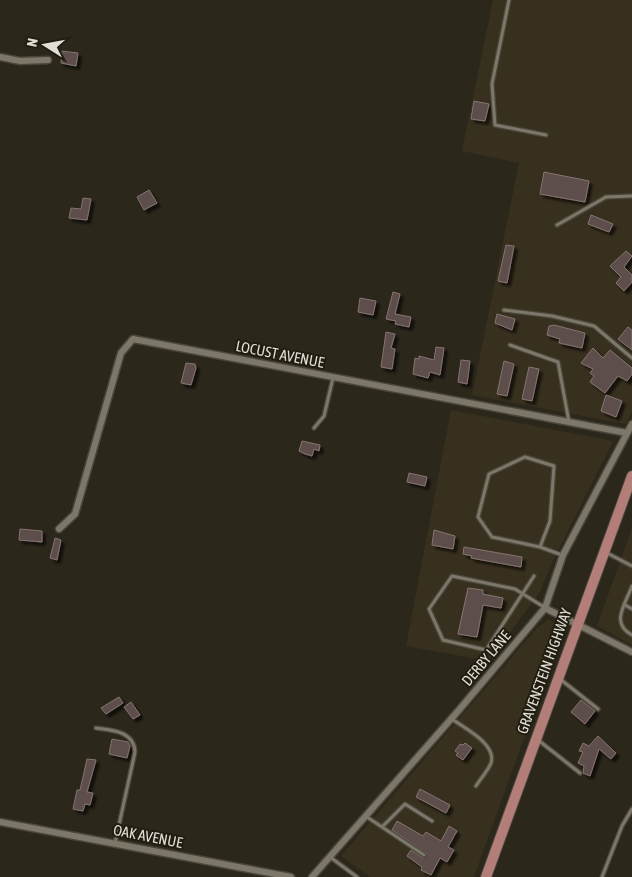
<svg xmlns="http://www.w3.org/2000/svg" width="632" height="877" font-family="'Asap Condensed',sans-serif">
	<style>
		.built { fill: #38301e }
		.building { fill: #5d4d4b; stroke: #867471; filter: url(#shadow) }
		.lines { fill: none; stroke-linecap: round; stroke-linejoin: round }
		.lane-casing { stroke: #49463b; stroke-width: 5.5 }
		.street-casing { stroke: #49463b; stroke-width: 9 }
		.primary-casing { stroke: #49463b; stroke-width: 12 }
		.lane { stroke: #7d7769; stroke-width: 3 }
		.street { stroke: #7d7769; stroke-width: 6 }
		.primary { stroke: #b27e77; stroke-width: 10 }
		.labels { text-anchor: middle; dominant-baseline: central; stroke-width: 4; stroke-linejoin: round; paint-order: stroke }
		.street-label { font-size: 15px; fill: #e1ded6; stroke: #221d11 }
	</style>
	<defs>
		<filter id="shadow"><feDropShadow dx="3.5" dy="3.5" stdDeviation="1" flood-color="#0009"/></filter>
	</defs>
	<rect width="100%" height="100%" fill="#2c271b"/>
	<path class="built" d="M 493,0 L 632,0 L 632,412 L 625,424 L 472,395 L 519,163 L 462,151 Z
		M 451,410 L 613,441 L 551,565 L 540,592 L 489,661 L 406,646 Z
		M 632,528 L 632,645 L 597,626 Z
		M 549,619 L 559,626 L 560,638 L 474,877 L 370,877 L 341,856 L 537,628 Z"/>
	<path class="building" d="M 62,51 L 78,53 L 76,66 L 61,63 Z
		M 474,101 L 489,104 L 485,121 L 471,119 Z
		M 544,172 L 589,181 L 585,202 L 540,194 Z
		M 149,190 L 157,203 L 144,210 L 137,197 Z
		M 83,198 L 91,199 L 87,220 L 69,218 L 71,208 L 81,209 Z
		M 591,215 L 613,224 L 609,232 L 588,224 Z
		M 506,245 L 514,246 L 507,283 L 498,281 Z
		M 626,251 L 632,256 L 624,267 L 632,275 L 632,282 L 624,291 L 616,283 L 621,277 L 610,266 Z
		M 393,292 L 400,294 L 395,314 L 411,317 L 409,327 L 395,324 L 396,321 L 386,319 Z
		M 360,298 L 376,301 L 373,315 L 358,312 Z
		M 497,314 L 515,319 L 512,330 L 495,323 Z
		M 554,325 L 585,333 L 582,348 L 559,343 L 560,339 L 547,335 L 549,326 Z
		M 628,327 L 632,330 L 632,350 L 618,339 Z
		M 386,332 L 395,334 L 391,348 L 395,349 L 392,369 L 381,367 Z
		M 436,347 L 444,348 L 440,375 L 430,372 L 428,378 L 413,374 L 415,358 L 419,359 L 419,356 L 434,360 Z
		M 593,348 L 603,358 L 610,350 L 632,368 L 632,374 L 627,381 L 618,376 L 605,393 L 590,382 L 594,376 L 590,373 L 593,369 L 581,363 Z
		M 461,360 L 470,361 L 467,384 L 458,382 Z
		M 504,361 L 514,364 L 507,396 L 497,394 Z
		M 186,363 L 195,364 L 196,368 L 191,385 L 181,383 Z
		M 529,367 L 539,369 L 532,401 L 522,399 Z
		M 606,395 L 622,401 L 616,417 L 601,411 Z
		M 302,441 L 320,445 L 319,451 L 314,449 L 312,456 L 305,454 L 299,451 Z
		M 409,473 L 427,477 L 425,486 L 407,482 Z
		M 20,529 L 42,531 L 42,542 L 19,540 Z
		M 434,530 L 455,536 L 453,549 L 432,545 Z
		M 55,538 L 61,540 L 57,560 L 50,558 Z
		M 464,547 L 522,557 L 521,567 L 471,558 L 472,556 L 463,554 Z
		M 468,588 L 483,590 L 483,594 L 503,598 L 501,608 L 483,605 L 477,637 L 458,634 Z
		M 119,697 L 123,703 L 106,714 L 101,708 Z
		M 581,700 L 595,711 L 585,724 L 571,712 Z
		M 131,702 L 140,715 L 133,719 L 124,707 Z
		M 598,736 L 616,753 L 611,759 L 599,749 L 590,776 L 583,773 L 584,766 L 578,763 L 583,752 L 579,751 L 583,743 L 589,746 Z
		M 112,739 L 128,742 L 130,746 L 127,758 L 109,754 Z
		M 465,743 L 472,748 L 463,760 L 456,755 L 458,753 L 455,751 L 460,744 L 463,745 Z
		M 87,759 L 96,760 L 87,792 L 93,793 L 90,805 L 85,804 L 83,811 L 73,809 L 77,790 L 80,790 L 83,777 Z
		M 420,789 L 450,805 L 446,813 L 416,797 Z
		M 397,821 L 423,836 L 426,832 L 441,841 L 449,826 L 457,831 L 448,847 L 454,850 L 447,862 L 440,858 L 431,875 L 421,870 L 422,867 L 407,856 L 411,850 L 423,858 L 427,854 L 392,830 Z"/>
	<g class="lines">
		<defs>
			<path id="lane" d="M 509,0 L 492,84 L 495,125 L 546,135
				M 557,225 L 606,197 L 632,196
				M 504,310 L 552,316 L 594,326 L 632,358
				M 510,345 L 558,362 L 569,422
				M 314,428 L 324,416 L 333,378
				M 540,547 L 550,521 L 554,466 L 525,457 L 489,474 L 478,517 L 492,537 L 540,547 L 562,555
				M 607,553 L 632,566
				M 534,576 L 486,650 L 443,640 L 429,609 L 452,576 L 515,589 L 544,607
				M 632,586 C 625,605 610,623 632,635
				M 625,605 L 632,609
				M 560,679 L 598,709
				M 452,719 C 464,728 497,744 491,763 C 488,771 480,779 476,786
				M 96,728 C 112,730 134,731 135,752 L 115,843
				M 538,740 L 580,773
				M 367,817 L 424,855
				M 382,827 L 405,804 L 432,821
				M 330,857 L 357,877
				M 602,877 L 622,826 L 632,809"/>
			<path id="street" d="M 0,57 L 20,61 L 48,60
				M 59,529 L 75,514 L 121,353 L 133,339 L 627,433
				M 545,608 L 632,652
				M 0,822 L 291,877
				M 312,877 L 459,710 L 545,608 L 563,555 L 632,424"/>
			<path id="primary" d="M 486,877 L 632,476"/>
		</defs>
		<use href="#lane" class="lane-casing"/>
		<use href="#street" class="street-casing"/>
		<use href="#primary" class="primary-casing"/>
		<use href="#lane" class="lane"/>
		<use href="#street" class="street"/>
		<use href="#primary" class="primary"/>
	</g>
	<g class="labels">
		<g class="street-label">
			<text transform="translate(280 354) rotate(11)">LOCUST AVENUE</text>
			<text transform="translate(486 658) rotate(-50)">DERBY LANE</text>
			<text transform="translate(544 671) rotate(-70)">GRAVENSTEIN HIGHWAY</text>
			<text transform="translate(148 836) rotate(11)">OAK AVENUE</text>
		</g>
	</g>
	<g transform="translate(45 45) rotate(281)" stroke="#221d11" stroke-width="4" paint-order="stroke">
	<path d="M0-4L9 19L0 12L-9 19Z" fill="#e1ded6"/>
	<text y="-8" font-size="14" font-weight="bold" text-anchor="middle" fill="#e1ded6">N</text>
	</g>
</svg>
